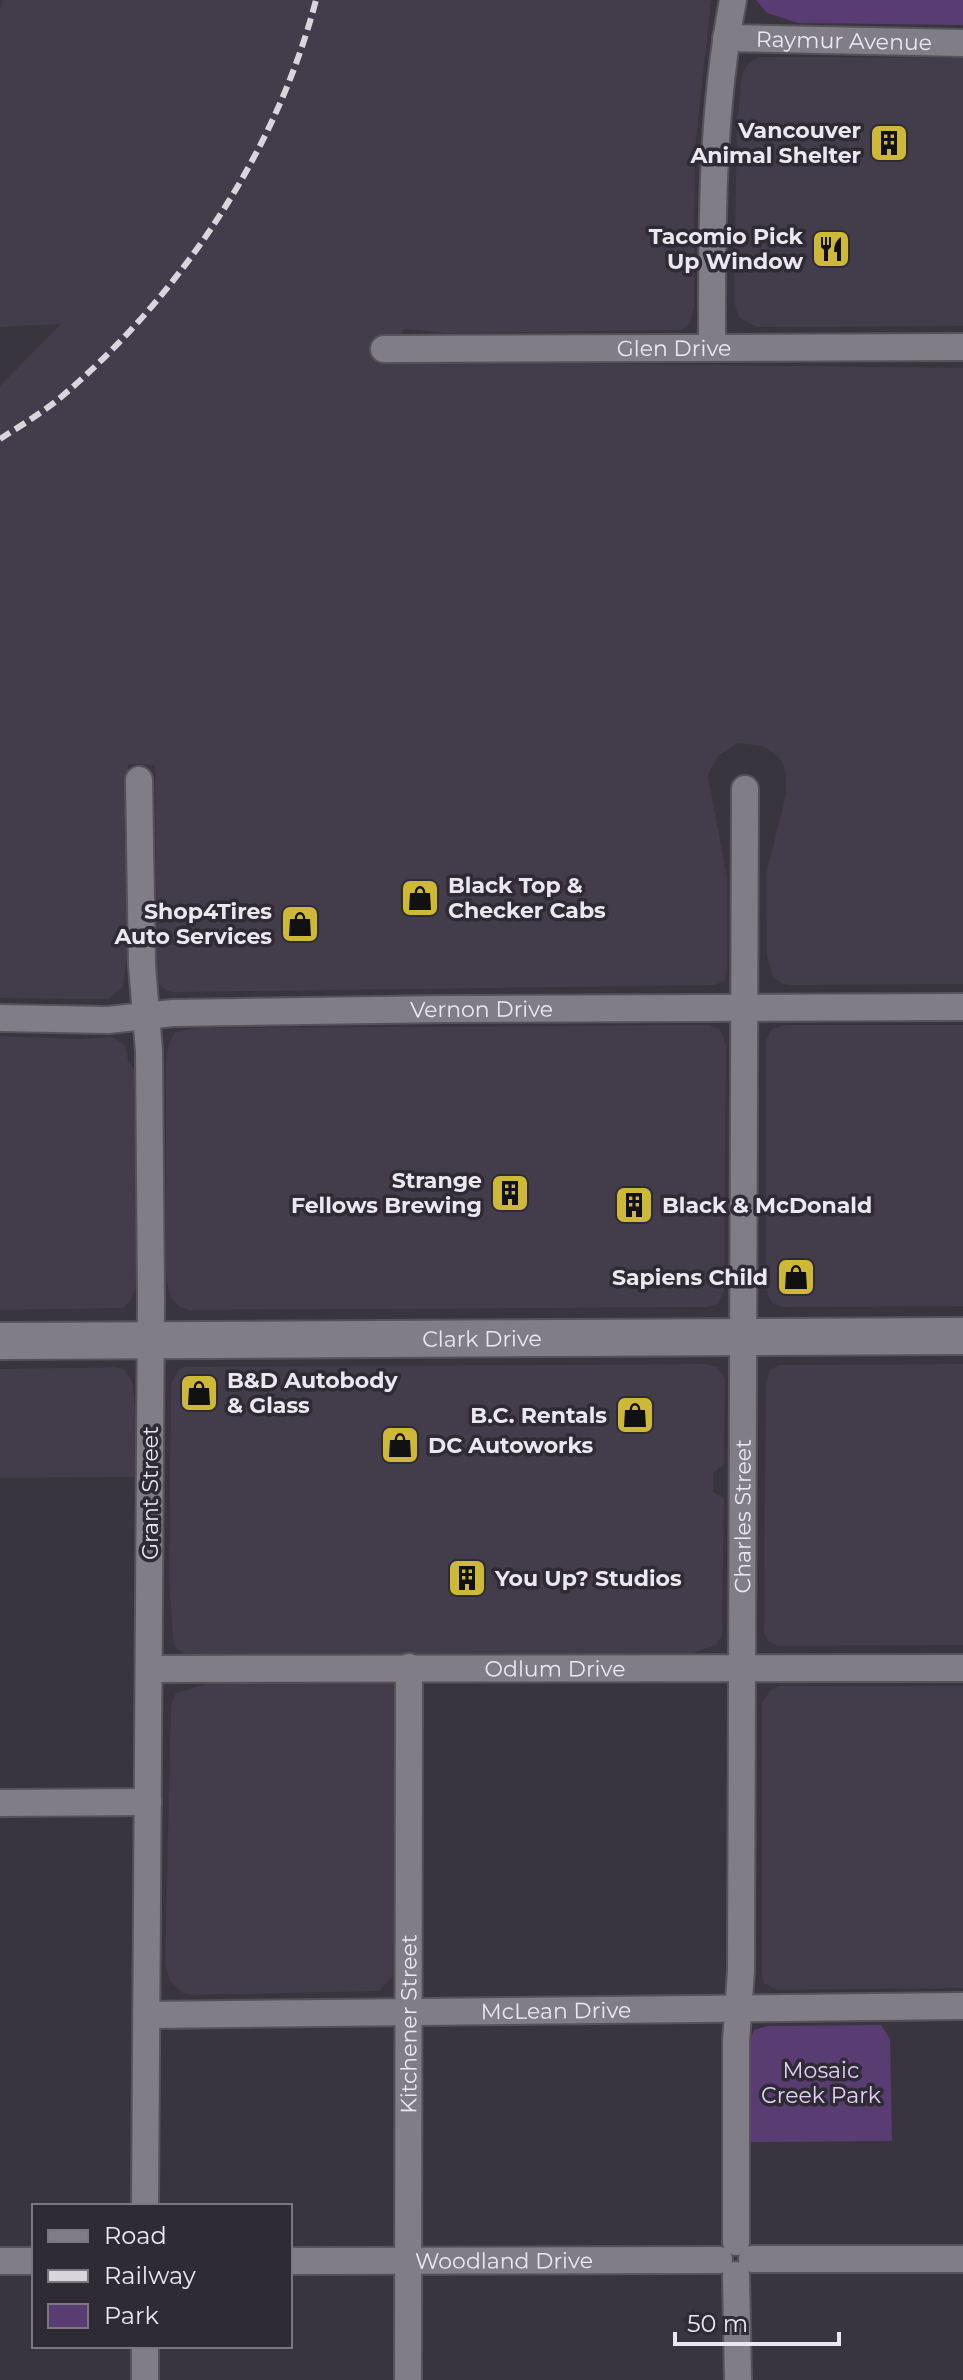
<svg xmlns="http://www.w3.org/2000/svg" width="963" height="2380" font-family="Montserrat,sans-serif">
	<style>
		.built { fill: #433c4b }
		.green { fill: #583c72 }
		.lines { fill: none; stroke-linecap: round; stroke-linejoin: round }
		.minor-casing { stroke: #555259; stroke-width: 30 }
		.secondary-casing { stroke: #555259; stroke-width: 40 }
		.minor { stroke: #817d87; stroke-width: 26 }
		.secondary { stroke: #817d87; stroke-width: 36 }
		.rail { stroke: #d8d6dc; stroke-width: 6; stroke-dasharray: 12 6; stroke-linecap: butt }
		.labels { text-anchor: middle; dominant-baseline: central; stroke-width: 7; stroke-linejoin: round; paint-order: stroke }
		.street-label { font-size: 22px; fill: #eae8ee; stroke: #2f2b34 }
		.poi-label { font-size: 22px; font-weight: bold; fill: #eae8ee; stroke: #2f2b34; text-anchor: end }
		.park-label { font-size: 22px; fill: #e2d0f7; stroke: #2f2b34 }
	</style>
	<rect width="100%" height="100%" fill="#39353e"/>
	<path class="built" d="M 2,0 L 711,0 L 695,149 L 694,308 L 690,323 L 681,330 L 448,333 L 403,329 L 395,361 L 963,368 L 963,984 L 791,985 L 783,984 L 773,977 L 767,956 L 766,875 L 786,795 L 786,774 L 782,762 L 774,753 L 762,746 L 738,743 L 719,755 L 709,772 L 708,777 L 727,877 L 727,971 L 725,980 L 716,985 L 173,992 L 166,990 L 160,986 L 157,977 L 155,765 L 128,764 L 128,949 L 123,986 L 109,999 L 0,998 L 0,386 L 61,324 L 0,327 L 0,10 Z
		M 760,57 L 963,58 L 963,326 L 756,327 L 739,317 L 734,302 L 737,124 L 742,73 L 749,63 Z
		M 709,1025 L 720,1030 L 726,1044 L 724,1292 L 717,1304 L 707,1307 L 189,1310 L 180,1307 L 170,1296 L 166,1277 L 166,1059 L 169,1043 L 174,1033 L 196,1028 Z
		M 786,1025 L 963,1025 L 963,1306 L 784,1307 L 774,1304 L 769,1298 L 766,1286 L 766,1040 L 772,1029 Z
		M 0,1036 L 80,1039 L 113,1037 L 125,1045 L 128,1060 L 137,1074 L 137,1284 L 131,1300 L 123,1308 L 0,1310 Z
		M 705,1364 L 717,1367 L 725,1379 L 724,1465 L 713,1473 L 713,1492 L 724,1498 L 722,1636 L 716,1645 L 683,1656 L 194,1656 L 183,1654 L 174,1646 L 169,1582 L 171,1385 L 179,1369 L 186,1367 Z
		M 963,1364 L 963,1645 L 778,1646 L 768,1641 L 764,1632 L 766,1383 L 770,1370 L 779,1365 Z
		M 117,1367 L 125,1371 L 132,1382 L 137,1424 L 135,1477 L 0,1478 L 0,1369 Z
		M 391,1679 L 398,1684 L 396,1973 L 379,1991 L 192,1995 L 183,1993 L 170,1981 L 165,1964 L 171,1705 L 176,1693 L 213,1682 Z
		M 779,1686 L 963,1686 L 963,1988 L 776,1990 L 764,1983 L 762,1976 L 762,1703 L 771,1689 Z"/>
	<path class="green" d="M 756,0 L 963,0 L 963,25 L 798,23 L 767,13 Z
		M 881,2025 L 890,2039 L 892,2141 L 750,2142 L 750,2041 L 754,2030 L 768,2026 Z"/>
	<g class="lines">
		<defs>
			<g id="minor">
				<path id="s1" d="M 726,38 L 963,43"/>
				<path d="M 712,346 C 712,230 711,115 733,0"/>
				<path id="s2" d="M 384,349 L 963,347"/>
				<path d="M 139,780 L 142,966 L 149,1051 L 151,1300 L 145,2206"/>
				<path id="s3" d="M 0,1018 L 108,1020 L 173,1013 L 446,1009 L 963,1007"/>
				<path id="s4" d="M 149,1669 L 963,1668"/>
				<path d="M 0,1803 L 148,1802"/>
				<path id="s5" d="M 148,2015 L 963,2006"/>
				<path id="s6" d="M 736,2242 L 736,2041 L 741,1971 L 745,789"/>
				<path d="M 752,2259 L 963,2259"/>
				<path d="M 0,2261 L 34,2261"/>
				<path id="s7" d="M 290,2261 L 719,2260"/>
				<path d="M 736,2275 L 738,2380"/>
				<path d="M 145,2346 L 145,2380"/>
				<path id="s8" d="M 408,2380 L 409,1667"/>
			</g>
			<g id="secondary">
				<path id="s9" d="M 0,1341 L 963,1336"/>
			</g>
		</defs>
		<use href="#minor" class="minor-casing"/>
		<use href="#secondary" class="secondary-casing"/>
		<use href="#minor" class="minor"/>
		<use href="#secondary" class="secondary"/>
		<path class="rail" d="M 0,439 C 20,426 42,413 60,398 C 180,296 276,153 316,0"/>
	</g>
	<defs>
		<symbol id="building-square" viewBox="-11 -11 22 22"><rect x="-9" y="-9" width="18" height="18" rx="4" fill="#ceb837" stroke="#2f2b34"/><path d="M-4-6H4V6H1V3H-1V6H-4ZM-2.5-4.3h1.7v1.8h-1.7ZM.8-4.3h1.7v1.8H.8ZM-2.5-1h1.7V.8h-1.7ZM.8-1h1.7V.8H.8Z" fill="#111"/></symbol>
		<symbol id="restaurant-square" viewBox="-11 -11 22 22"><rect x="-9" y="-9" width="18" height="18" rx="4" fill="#ceb837" stroke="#2f2b34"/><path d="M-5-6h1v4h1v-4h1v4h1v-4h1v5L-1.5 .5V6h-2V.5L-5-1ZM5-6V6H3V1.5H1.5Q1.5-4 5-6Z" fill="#111"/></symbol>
		<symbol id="shop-square" viewBox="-11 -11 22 22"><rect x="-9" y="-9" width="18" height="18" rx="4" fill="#ceb837" stroke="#2f2b34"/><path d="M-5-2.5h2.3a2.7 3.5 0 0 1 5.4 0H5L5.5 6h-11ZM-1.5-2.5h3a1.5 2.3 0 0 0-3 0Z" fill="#111"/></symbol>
	</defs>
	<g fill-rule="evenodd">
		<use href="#building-square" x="867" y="121" width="44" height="44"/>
		<use href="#restaurant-square" x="809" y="227" width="44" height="44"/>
		<use href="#shop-square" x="398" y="876" width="44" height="44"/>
		<use href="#shop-square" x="278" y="902" width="44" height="44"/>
		<use href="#building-square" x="488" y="1171" width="44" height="44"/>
		<use href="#building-square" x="612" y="1183" width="44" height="44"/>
		<use href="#shop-square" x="774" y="1255" width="44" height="44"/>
		<use href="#shop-square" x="177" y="1371" width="44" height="44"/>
		<use href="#shop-square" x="613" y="1393" width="44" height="44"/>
		<use href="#shop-square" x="378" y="1423" width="44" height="44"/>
		<use href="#building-square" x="445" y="1556" width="44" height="44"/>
	</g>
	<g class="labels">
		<g class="street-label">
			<text stroke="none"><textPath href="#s1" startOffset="118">Raymur Avenue</textPath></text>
			<text stroke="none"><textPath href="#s2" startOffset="290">Glen Drive</textPath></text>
			<text stroke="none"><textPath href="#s3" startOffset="482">Vernon Drive</textPath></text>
			<text stroke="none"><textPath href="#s9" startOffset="482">Clark Drive</textPath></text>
			<text transform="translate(150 1493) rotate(-90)">Grant Street</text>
			<text stroke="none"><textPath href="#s6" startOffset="726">Charles Street</textPath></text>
			<text stroke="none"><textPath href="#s4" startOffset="406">Odlum Drive</textPath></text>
			<text stroke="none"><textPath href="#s5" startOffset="408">McLean Drive</textPath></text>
			<text stroke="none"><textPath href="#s8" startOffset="356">Kitchener Street</textPath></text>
			<text stroke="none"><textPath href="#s7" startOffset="214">Woodland Drive</textPath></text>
		</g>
		<g class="poi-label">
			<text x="861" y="130">Vancouver<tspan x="861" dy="25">Animal Shelter</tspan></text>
			<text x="803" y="236">Tacomio Pick<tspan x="803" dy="25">Up Window</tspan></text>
			<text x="448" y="885" text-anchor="start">Black Top &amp;<tspan x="448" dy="25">Checker Cabs</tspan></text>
			<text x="272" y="911">Shop4Tires<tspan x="272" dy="25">Auto Services</tspan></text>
			<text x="482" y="1180">Strange<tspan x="482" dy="25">Fellows Brewing</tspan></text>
			<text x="662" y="1205" text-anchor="start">Black &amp; McDonald</text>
			<text x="768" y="1277">Sapiens Child</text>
			<text x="227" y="1380" text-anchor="start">B&amp;D Autobody<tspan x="227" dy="25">&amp; Glass</tspan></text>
			<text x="607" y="1415">B.C. Rentals</text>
			<text x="428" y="1445" text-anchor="start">DC Autoworks</text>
			<text x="495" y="1578" text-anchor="start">You Up? Studios</text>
		</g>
		<g class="park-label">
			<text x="821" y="2070">Mosaic<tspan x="821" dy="25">Creek Park</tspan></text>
		</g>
	</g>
	<rect x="32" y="2204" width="260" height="144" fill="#2f2b34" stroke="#7a777e" stroke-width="2"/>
	<rect x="48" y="2230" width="40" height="12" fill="#817d87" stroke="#7a777e" stroke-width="2"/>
	<text x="104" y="2244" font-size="24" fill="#eae8ee">Road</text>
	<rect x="48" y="2270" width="40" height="12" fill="#d8d6dc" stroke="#7a777e" stroke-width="2"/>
	<text x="104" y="2284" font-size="24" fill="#eae8ee">Railway</text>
	<rect x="48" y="2304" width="40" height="24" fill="#583c72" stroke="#7a777e" stroke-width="2"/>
	<text x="104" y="2324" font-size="24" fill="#eae8ee">Park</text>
	<path d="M675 2332v12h164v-12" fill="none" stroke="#eae8ee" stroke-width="4"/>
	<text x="687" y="2332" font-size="24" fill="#eae8ee" stroke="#2f2b34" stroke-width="6" paint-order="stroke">50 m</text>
</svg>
